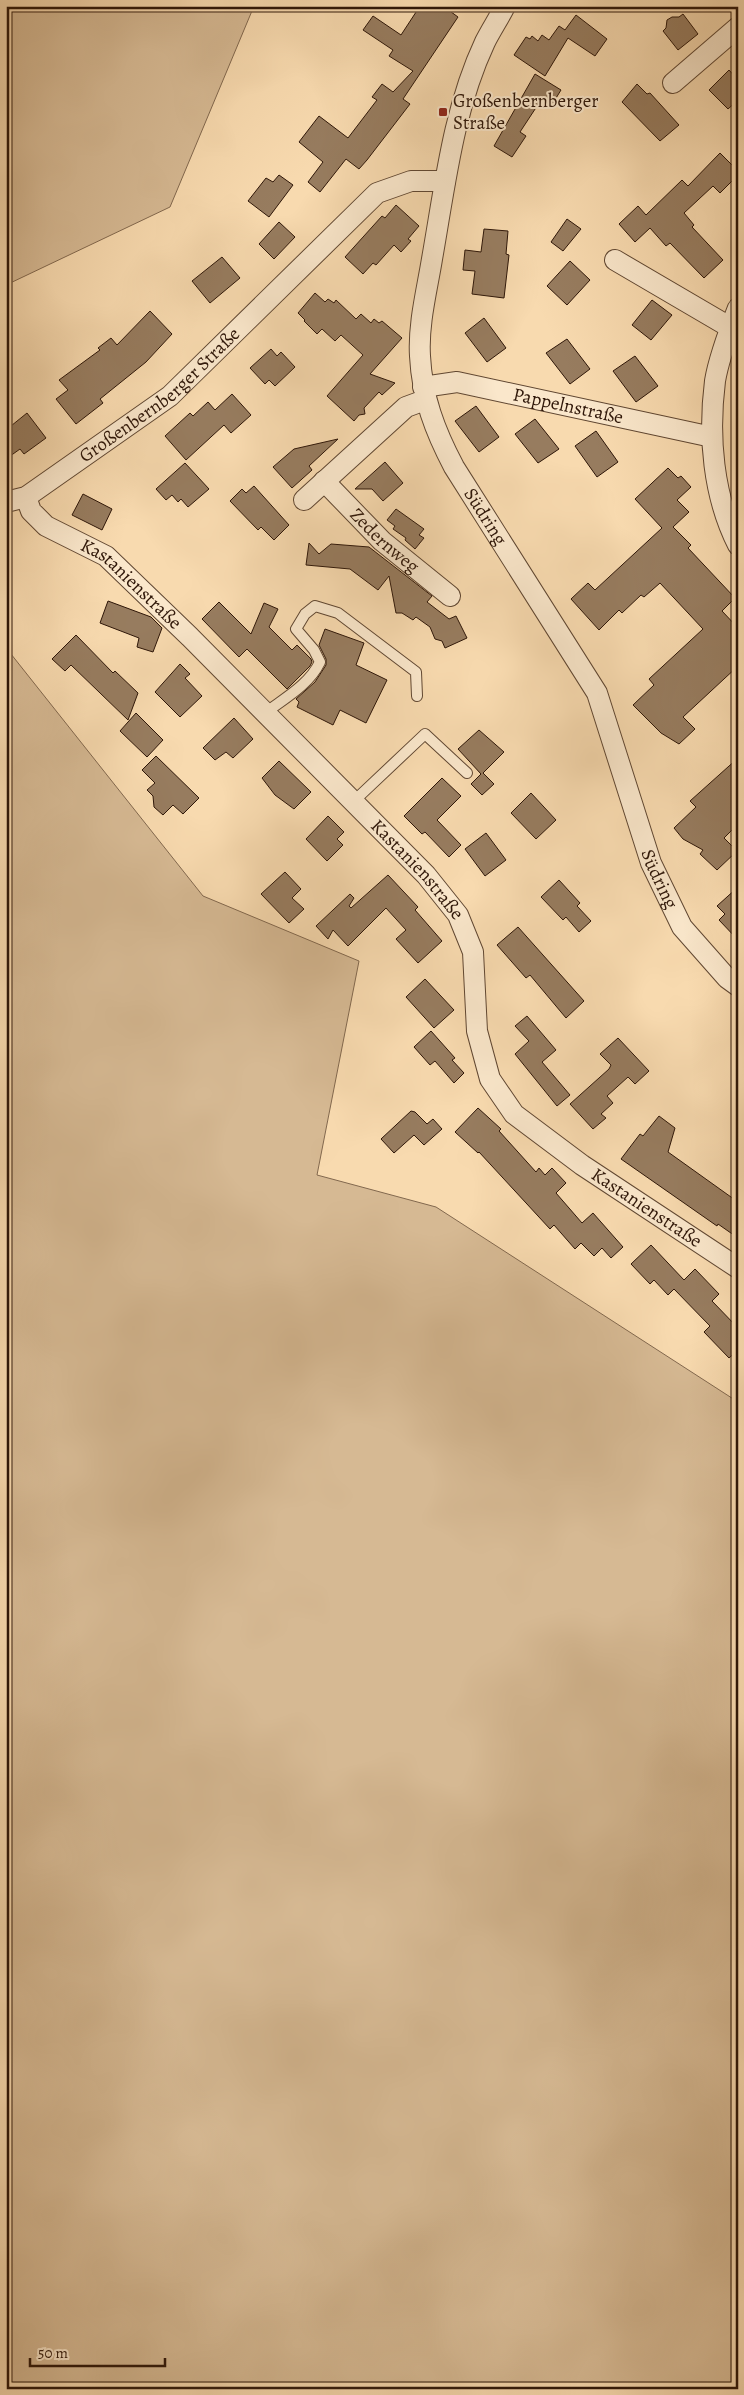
<svg xmlns="http://www.w3.org/2000/svg" width="744" height="2395" font-family="Alegreya,serif">
	<style>
		.green { fill: #d6b993; stroke: #82684e }
		.building { fill: #977c5f; stroke: #2e1608 }
		.lines { fill: none; stroke-linecap: round; stroke-linejoin: round }
		.lane-casing { stroke: #604732; stroke-width: 12 }
		.street-casing { stroke: #604732; stroke-width: 22 }
		.lane { stroke: #fae7cb; stroke-width: 10 }
		.street { stroke: #fae7cb; stroke-width: 20 }
		.poi-dot { fill: #8f2418; stroke: #fae7cb; stroke-width: 2 }
		.labels { text-anchor: middle; dominant-baseline: central; stroke-width: 4; stroke-linejoin: round; paint-order: stroke }
		.poi-label { font-size: 19px; fill: #2e1608; stroke: #fae7cb; text-anchor: start }
		.street-label { font-size: 19px; fill: #2e1608; stroke: #fae7cb }
	</style>
	<rect width="100%" height="100%" fill="#f8daaf"/>
	<filter id="stains"><feTurbulence type="fractalNoise" baseFrequency=".004" numOctaves="4"/><feColorMatrix values="0 0 0 0 .2 0 0 0 0 .09 0 0 0 0 .02 0 0 0 .5 -.17"/></filter>
	<radialGradient id="worn" r=".72"><stop offset=".6" stop-color="#630" stop-opacity="0"/><stop offset="1" stop-color="#630" stop-opacity=".3"/></radialGradient>
	<path class="green" d="M 6,6 L 254,6 L 170,207 L 6,285 L 6,207 L 12,203 L 6,196 Z
		M 7,649 L 203,896 L 359,961 L 317,1175 L 436,1207 L 738,1402 L 738,2389 L 6,2389 Z"/>
	<path class="building" d="M 420,6 L 443,6 L 458,17 L 403,99 L 410,104 L 367,160 L 359,169 L 346,159 L 320,192 L 308,182 L 323,162 L 299,142 L 319,116 L 348,138 L 377,100 L 372,97 L 382,84 L 393,92 L 413,71 L 389,56 L 393,50 L 363,30 L 373,16 L 401,35 Z
		M 683,14 L 698,34 L 678,50 L 663,31 L 666,28 L 667,20 L 672,17 L 679,17 Z
		M 576,15 L 607,39 L 595,56 L 568,38 L 545,76 L 514,55 L 526,37 L 530,39 L 532,36 L 538,41 L 542,35 L 549,40 L 559,26 L 565,30 Z
		M 729,70 L 738,80 L 738,100 L 728,109 L 709,90 Z
		M 535,74 L 561,90 L 553,103 L 543,97 L 520,132 L 526,136 L 512,157 L 494,146 Z
		M 637,84 L 647,94 L 650,93 L 679,125 L 660,141 L 622,102 Z
		M 720,153 L 738,171 L 738,175 L 720,193 L 713,186 L 684,213 L 694,225 L 692,227 L 723,260 L 704,278 L 670,243 L 666,246 L 650,228 L 635,242 L 619,224 L 638,206 L 646,215 L 682,180 L 688,186 Z
		M 279,175 L 293,185 L 269,217 L 248,201 L 266,178 L 273,182 Z
		M 396,205 L 419,226 L 408,239 L 411,241 L 401,252 L 394,245 L 376,265 L 373,263 L 363,274 L 345,257 L 382,216 L 385,218 Z
		M 567,219 L 581,229 L 563,251 L 551,242 Z
		M 279,222 L 295,237 L 274,259 L 259,244 Z
		M 484,229 L 508,231 L 506,254 L 509,255 L 504,298 L 472,294 L 475,271 L 463,270 L 465,250 L 481,252 Z
		M 222,257 L 240,278 L 210,303 L 192,281 Z
		M 570,261 L 590,280 L 567,305 L 547,286 Z
		M 315,293 L 325,302 L 328,299 L 334,303 L 336,300 L 356,319 L 361,314 L 371,323 L 374,319 L 379,323 L 382,321 L 402,338 L 370,374 L 395,383 L 382,395 L 379,392 L 364,408 L 365,414 L 359,415 L 354,421 L 327,396 L 363,355 L 341,335 L 335,341 L 322,329 L 317,334 L 304,321 L 305,320 L 298,313 Z
		M 652,300 L 672,315 L 651,340 L 632,325 Z
		M 150,311 L 172,334 L 146,362 L 100,399 L 103,403 L 76,424 L 56,399 L 68,390 L 59,380 L 100,350 L 98,348 L 111,338 L 117,345 Z
		M 484,318 L 506,348 L 487,362 L 465,333 Z
		M 567,339 L 590,369 L 570,384 L 546,353 Z
		M 271,349 L 277,356 L 281,352 L 295,367 L 275,386 L 269,380 L 265,384 L 250,368 Z
		M 635,356 L 658,386 L 636,402 L 613,371 Z
		M 232,394 L 251,415 L 231,433 L 224,425 L 186,460 L 165,436 L 190,413 L 193,416 L 208,402 L 215,410 Z
		M 476,406 L 499,437 L 479,452 L 455,421 Z
		M 27,413 L 46,438 L 24,454 L 20,449 L 6,459 L 6,430 Z
		M 535,419 L 559,449 L 538,463 L 515,434 Z
		M 596,431 L 618,462 L 597,477 L 575,446 Z
		M 338,439 L 309,466 L 312,470 L 292,488 L 273,467 L 294,449 Z
		M 385,462 L 403,483 L 383,501 L 372,489 L 355,489 Z
		M 185,463 L 209,489 L 188,507 L 181,499 L 178,502 L 172,495 L 166,500 L 156,489 Z
		M 668,468 L 678,478 L 681,476 L 691,487 L 677,500 L 689,512 L 673,527 L 691,545 L 688,548 L 735,598 L 722,611 L 738,628 L 738,666 L 683,717 L 695,729 L 679,744 L 661,733 L 633,705 L 654,685 L 649,679 L 703,629 L 660,583 L 644,597 L 641,595 L 622,613 L 619,610 L 599,630 L 571,599 L 588,583 L 595,590 L 662,528 L 635,499 Z
		M 254,486 L 289,525 L 274,540 L 261,527 L 258,530 L 230,501 L 242,489 L 246,493 Z
		M 83,494 L 112,509 L 102,530 L 72,515 Z
		M 396,509 L 424,529 L 419,535 L 424,538 L 415,549 L 405,540 L 406,538 L 393,529 L 395,526 L 387,520 Z
		M 309,543 L 319,554 L 331,544 L 369,547 L 432,596 L 427,602 L 449,619 L 456,616 L 467,638 L 445,648 L 442,641 L 435,639 L 430,627 L 416,617 L 413,620 L 402,613 L 396,613 L 389,576 L 378,590 L 350,569 L 306,565 Z
		M 108,601 L 151,617 L 162,628 L 153,652 L 137,647 L 139,638 L 100,623 Z
		M 219,602 L 251,634 L 264,603 L 278,609 L 269,627 L 292,650 L 297,645 L 311,659 L 312,662 L 310,666 L 287,689 L 247,649 L 239,657 L 202,619 Z
		M 325,629 L 364,643 L 356,665 L 387,680 L 366,723 L 340,710 L 333,725 L 297,707 L 299,702 L 296,699 L 315,682 L 326,665 L 326,659 L 319,645 Z
		M 76,635 L 113,673 L 115,671 L 138,693 L 128,720 L 71,665 L 65,671 L 52,659 Z
		M 180,664 L 190,674 L 185,678 L 202,696 L 180,717 L 155,692 Z
		M 136,713 L 163,740 L 147,757 L 120,731 Z
		M 234,718 L 253,739 L 233,758 L 226,752 L 215,760 L 203,748 Z
		M 479,730 L 504,752 L 483,773 L 494,784 L 482,795 L 471,784 L 481,774 L 458,749 Z
		M 156,756 L 199,798 L 183,814 L 173,805 L 163,815 L 154,807 L 153,796 L 147,790 L 155,783 L 142,770 Z
		M 738,758 L 738,824 L 724,838 L 737,851 L 717,870 L 700,854 L 703,850 L 683,839 L 674,828 L 696,807 L 690,801 Z
		M 279,761 L 311,792 L 294,809 L 275,795 L 262,778 Z
		M 442,778 L 461,796 L 437,820 L 461,845 L 449,857 L 425,832 L 422,834 L 404,816 Z
		M 531,793 L 556,820 L 536,839 L 511,813 Z
		M 328,816 L 344,832 L 337,839 L 343,845 L 327,861 L 306,839 Z
		M 486,833 L 506,860 L 485,876 L 465,849 Z
		M 285,872 L 301,889 L 292,898 L 304,909 L 289,923 L 261,894 Z
		M 388,875 L 418,907 L 415,910 L 442,941 L 418,963 L 396,939 L 406,930 L 386,908 L 348,946 L 333,930 L 328,939 L 316,926 L 350,894 L 354,898 L 349,906 L 351,908 Z
		M 559,880 L 580,903 L 577,906 L 591,921 L 579,932 L 566,917 L 563,920 L 541,897 Z
		M 738,887 L 738,940 L 719,920 L 725,914 L 717,906 Z
		M 518,927 L 584,1001 L 566,1018 L 530,975 L 526,978 L 497,945 Z
		M 425,979 L 454,1010 L 434,1028 L 406,997 Z
		M 527,1016 L 556,1050 L 542,1062 L 570,1095 L 557,1106 L 515,1054 L 529,1041 L 515,1026 Z
		M 431,1031 L 455,1058 L 452,1060 L 464,1073 L 454,1083 L 435,1061 L 430,1065 L 414,1047 Z
		M 618,1038 L 649,1071 L 635,1084 L 628,1077 L 607,1096 L 613,1103 L 601,1114 L 606,1118 L 593,1129 L 570,1104 L 609,1069 L 611,1065 L 600,1054 Z
		M 478,1108 L 501,1129 L 499,1131 L 536,1172 L 539,1168 L 545,1175 L 552,1168 L 566,1183 L 556,1193 L 582,1223 L 593,1213 L 623,1247 L 611,1258 L 602,1248 L 594,1256 L 581,1243 L 575,1249 L 554,1225 L 550,1229 L 479,1152 L 478,1153 L 455,1132 Z
		M 411,1111 L 415,1112 L 427,1124 L 433,1119 L 442,1129 L 424,1145 L 414,1135 L 394,1153 L 381,1139 Z
		M 659,1116 L 675,1128 L 668,1152 L 738,1202 L 738,1238 L 718,1224 L 717,1226 L 621,1159 L 640,1134 L 643,1136 Z
		M 651,1245 L 684,1280 L 695,1269 L 719,1294 L 712,1301 L 738,1328 L 738,1350 L 729,1358 L 704,1332 L 710,1326 L 674,1289 L 668,1295 L 654,1280 L 650,1284 L 631,1264 Z"/>
	<g class="lines">
		<defs>
			<path id="lane" d="M 265,713 C 285,698 309,685 320,662 L 314,650 L 296,629 L 305,614 L 315,606 L 338,613 L 416,672 L 417,696
				M 353,802 L 425,734 L 467,773"/>
			<g id="street">
				<path id="s1" d="M 505,6 C 499,18 491,30 485,42 C 453,110 445,186 432,259 C 427,290 418,324 420,356 C 422,397 435,431 454,467 L 597,693 L 651,863 L 682,927 L 727,978 L 738,986"/>
				<path d="M 673,83 L 738,27"/>
				<path d="M 615,260 L 738,332"/>
				<path d="M 738,308 C 729,331 719,357 715,381 C 708,436 713,496 738,545"/>
				<path id="s2" d="M 423,387 L 457,382 L 712,437"/>
				<path id="s3" d="M 324,481 L 382,541 L 450,596"/>
				<path id="s4" d="M 26,497 L 31,511 L 46,526 L 106,556 L 190,637 L 426,875 L 458,915 L 473,952 L 477,1031 L 490,1079 L 514,1114 L 582,1165 L 738,1268"/>
				<path d="M 304,500 L 406,407 L 425,400"/>
				<path id="s5" d="M 6,502 L 26,497 L 170,396 L 377,193 L 411,181 L 445,181"/>
			</g>
		</defs>
		<use href="#lane" class="lane-casing"/>
		<use href="#street" class="street-casing"/>
		<use href="#lane" class="lane"/>
		<use href="#street" class="street"/>
	</g>
	<rect class="poi-dot" x="438" y="107" width="10" height="10" rx="2.5"/>
	<g class="labels">
		<g class="poi-label">
			<text x="453" y="101">Großenbernberger<tspan x="453" dy="22">Straße</tspan></text>
		</g>
		<g class="street-label">
			<text stroke="none"><textPath href="#s5" startOffset="189">Großenbernberger Straße</textPath></text>
			<text stroke="none"><textPath href="#s2" startOffset="148">Pappelnstraße</textPath></text>
			<text stroke="none"><textPath href="#s1" startOffset="539">Südring</textPath></text>
			<text stroke="none"><textPath href="#s3" startOffset="85">Zedernweg</textPath></text>
			<text stroke="none"><textPath href="#s4" startOffset="140">Kastanienstraße</textPath></text>
			<text stroke="none"><textPath href="#s4" startOffset="545">Kastanienstraße</textPath></text>
			<text stroke="none"><textPath href="#s1" startOffset="944">Südring</textPath></text>
			<text stroke="none"><textPath href="#s4" startOffset="980">Kastanienstraße</textPath></text>
		</g>
	</g>
	<rect width="744" height="2395" fill="none" stroke="#f8daaf" stroke-width="25"/>
	<rect x="8" y="8" width="729" height="2380" fill="none" stroke="#2e1608" stroke-width="2.5"/>
	<rect x="12" y="12" width="719" height="2370" fill="none" stroke="#2e1608"/>
	<path d="M30 2358v8h135v-8" fill="none" stroke="#2e1608" stroke-width="2.5"/>
	<text x="38" y="2358" font-size="15" fill="#2e1608" stroke="#fae7cb" stroke-width="4" paint-order="stroke">50 m</text>
	<rect width="100%" height="100%" filter="url(#stains)"/>
	<rect width="100%" height="100%" fill="url(#worn)"/>
</svg>
